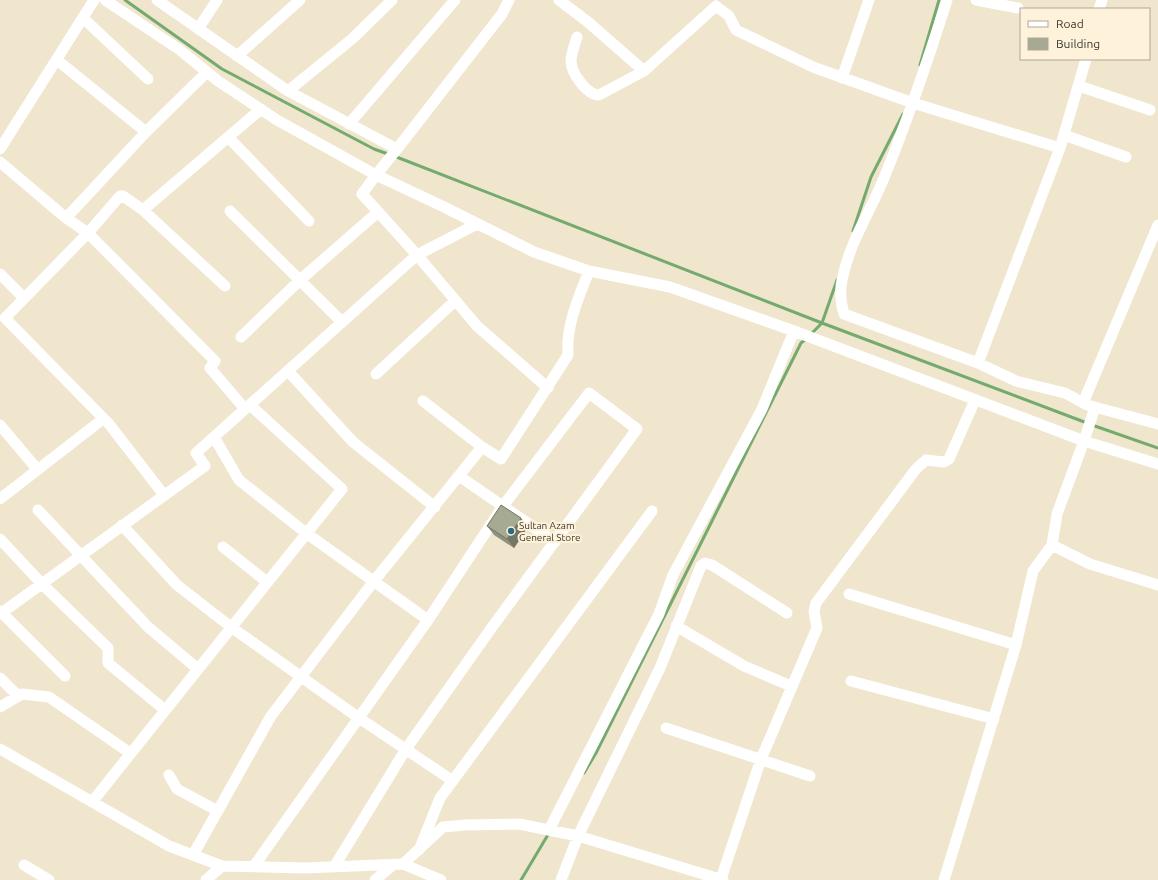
<svg xmlns="http://www.w3.org/2000/svg" width="1158" height="880" font-family="Ubuntu,sans-serif">
	<style>
		.lines { fill: none; stroke-linecap: round; stroke-linejoin: round }
		.stream { stroke: #75aa6e; stroke-width: 3 }
		.minor { stroke: #fff; stroke-width: 11 }
		.wall { fill: #8f927e }
		.shaded-wall { fill: #747766 }
		.building { fill: #a6aa92; stroke: #747766 }
		.poi-dot { fill: #2d6a81; stroke: #fef2da; stroke-width: 1.5 }
		.labels { text-anchor: middle; dominant-baseline: central; stroke-width: 4; stroke-linejoin: round; paint-order: stroke }
		.poi-label { font-size: 10px; fill: #3c382e; stroke: #fef2da; text-anchor: start }
	</style>
	<rect width="100%" height="100%" fill="#f0e5cd"/>
	<g class="lines">
		<path class="stream" d="M 125,0 L 222,69 L 374,149 L 388,154
			M 920,65 L 939,0
			M 394,156 L 822,323 L 1087,423
			M 853,231 L 871,177 L 903,114
			M 810,335 L 822,323 L 837,280
			M 1092,425 L 1158,448
			M 584,773 L 596,753 L 801,343 L 806,339
			M 521,880 L 549,833"/>
		<path class="minor" d="M 105,0 L 180,50 L 218,81 L 277,120 L 376,175 L 397,149 L 288,91 L 157,0
			M 559,0 L 588,22 L 644,71
			M 947,0 C 928,60 908,119 884,178 C 871,210 850,242 843,276 C 839,290 840,301 844,314 L 978,363 L 1016,381 L 1065,393 L 1087,405 L 1158,424
			M 976,0 L 1018,8
			M 1099,9 L 1102,0
			M 83,18 L 148,79
			M 198,29 L 217,0
			M 577,37 C 575,44 571,54 571,61 C 571,73 587,95 599,95 L 644,71 L 716,6 L 729,16 L 736,30 L 813,67 L 913,103 L 1060,148 L 978,363
			M 237,56 L 300,0
			M 57,60 L 146,132
			M 842,78 L 869,0
			M 1079,86 L 1150,110
			M 288,91 L 352,39 L 392,0
			M 349,124 L 455,0
			M 1064,135 L 1126,157
			M 228,137 L 309,221
			M 1060,148 L 1086,59
			M 0,149 L 94,0
			M 397,149 L 502,14 L 509,0
			M 0,162 L 66,218 L 146,132 L 207,72
			M 143,210 L 261,109
			M 230,211 L 342,322
			M 66,218 L 88,233 L 215,361 L 210,368 L 245,409
			M 0,274 L 24,298
			M 241,337 L 300,280 L 378,212
			M 288,371 L 353,442 L 435,507
			M 376,374 L 455,301
			M 548,388 L 477,326 L 417,255 L 362,194 L 376,175 L 442,206 L 534,252 L 589,271 L 670,287 L 794,331 L 1084,441 L 1158,464
			M 423,401 L 482,447
			M 1083,403 L 1158,225
			M 0,425 L 37,469
			M 214,437 L 239,480 L 306,533 L 428,620
			M 459,476 L 555,542
			M 164,495 L 109,424 L 5,318 L 88,233 L 120,196 L 123,196 L 143,210 L 225,286
			M 0,499 L 103,419
			M 38,510 L 148,627 L 198,669
			M 122,525 L 177,585 L 231,627 L 359,718 L 453,781
			M 0,539 L 42,584 L 108,648 L 108,663 L 165,710
			M 1052,545 L 1090,564 L 1158,585
			M 223,547 L 267,582
			M 849,594 L 1016,645
			M 0,611 L 65,676
			M 0,614 L 205,466 L 196,453 L 417,255 L 477,224
			M 676,626 L 744,666 L 791,686
			M 0,678 L 18,696
			M 851,681 L 994,719
			M 0,707 L 22,694 L 49,697 L 130,753
			M 666,728 L 810,776
			M 0,749 L 169,846 L 222,866 L 305,868 L 403,864 L 441,880
			M 169,775 L 177,789 L 218,811
			M 92,802 L 342,489 L 250,405
			M 549,830 L 659,614 L 673,575 L 762,409 L 794,331
			M 419,850 L 440,798 L 652,511
			M 193,855 L 271,716 L 374,581 L 482,447 L 501,459 L 568,355 C 566,325 578,299 589,271
			M 403,864 L 443,827 L 465,825 L 519,824 L 578,836 L 723,880
			M 24,865 L 49,880
			M 254,866 L 428,620 L 503,506 L 589,393 L 637,429 L 490,630 L 406,749 L 334,867
			M 721,879 L 761,759 L 817,628 L 814,611 L 816,603 L 916,469 L 926,460 L 944,462 L 949,459 L 975,400
			M 206,880 L 222,866
			M 375,880 L 393,865
			M 561,880 L 578,836 L 660,668 L 701,566 L 705,563 L 712,565 L 787,613
			M 944,880 L 1016,645 L 1033,571 L 1052,545 L 1057,514 L 1084,441 L 1095,407"/>
	</g>
	<path class="wall" d="M 487,526 L 528,527 L 514,548 L 494,535 Z"/>
	<path class="shaded-wall" d="M 521,518 L 528,527 L 514,548 L 507,539 Z"/>
	<path class="building" d="M 501,505 L 521,518 L 507,539 L 487,526 Z"/>
	<circle class="poi-dot" cx="511" cy="531" r="4"/>
	<g class="labels">
		<g class="poi-label">
			<text x="519" y="525">Sultan Azam<tspan x="519" dy="12">General Store</tspan></text>
		</g>
	</g>
	<rect x="1020" y="8" width="130" height="52" fill="#fef2da" stroke="#b0a895"/>
	<rect x="1028" y="21" width="20" height="6" fill="#ffffff" stroke="#b0a895"/>
	<text x="1056" y="28" font-size="12" fill="#3c382e">Road</text>
	<rect x="1028" y="38" width="20" height="12" fill="#a6aa92" stroke="#b0a895"/>
	<text x="1056" y="48" font-size="12" fill="#3c382e">Building</text>
</svg>
